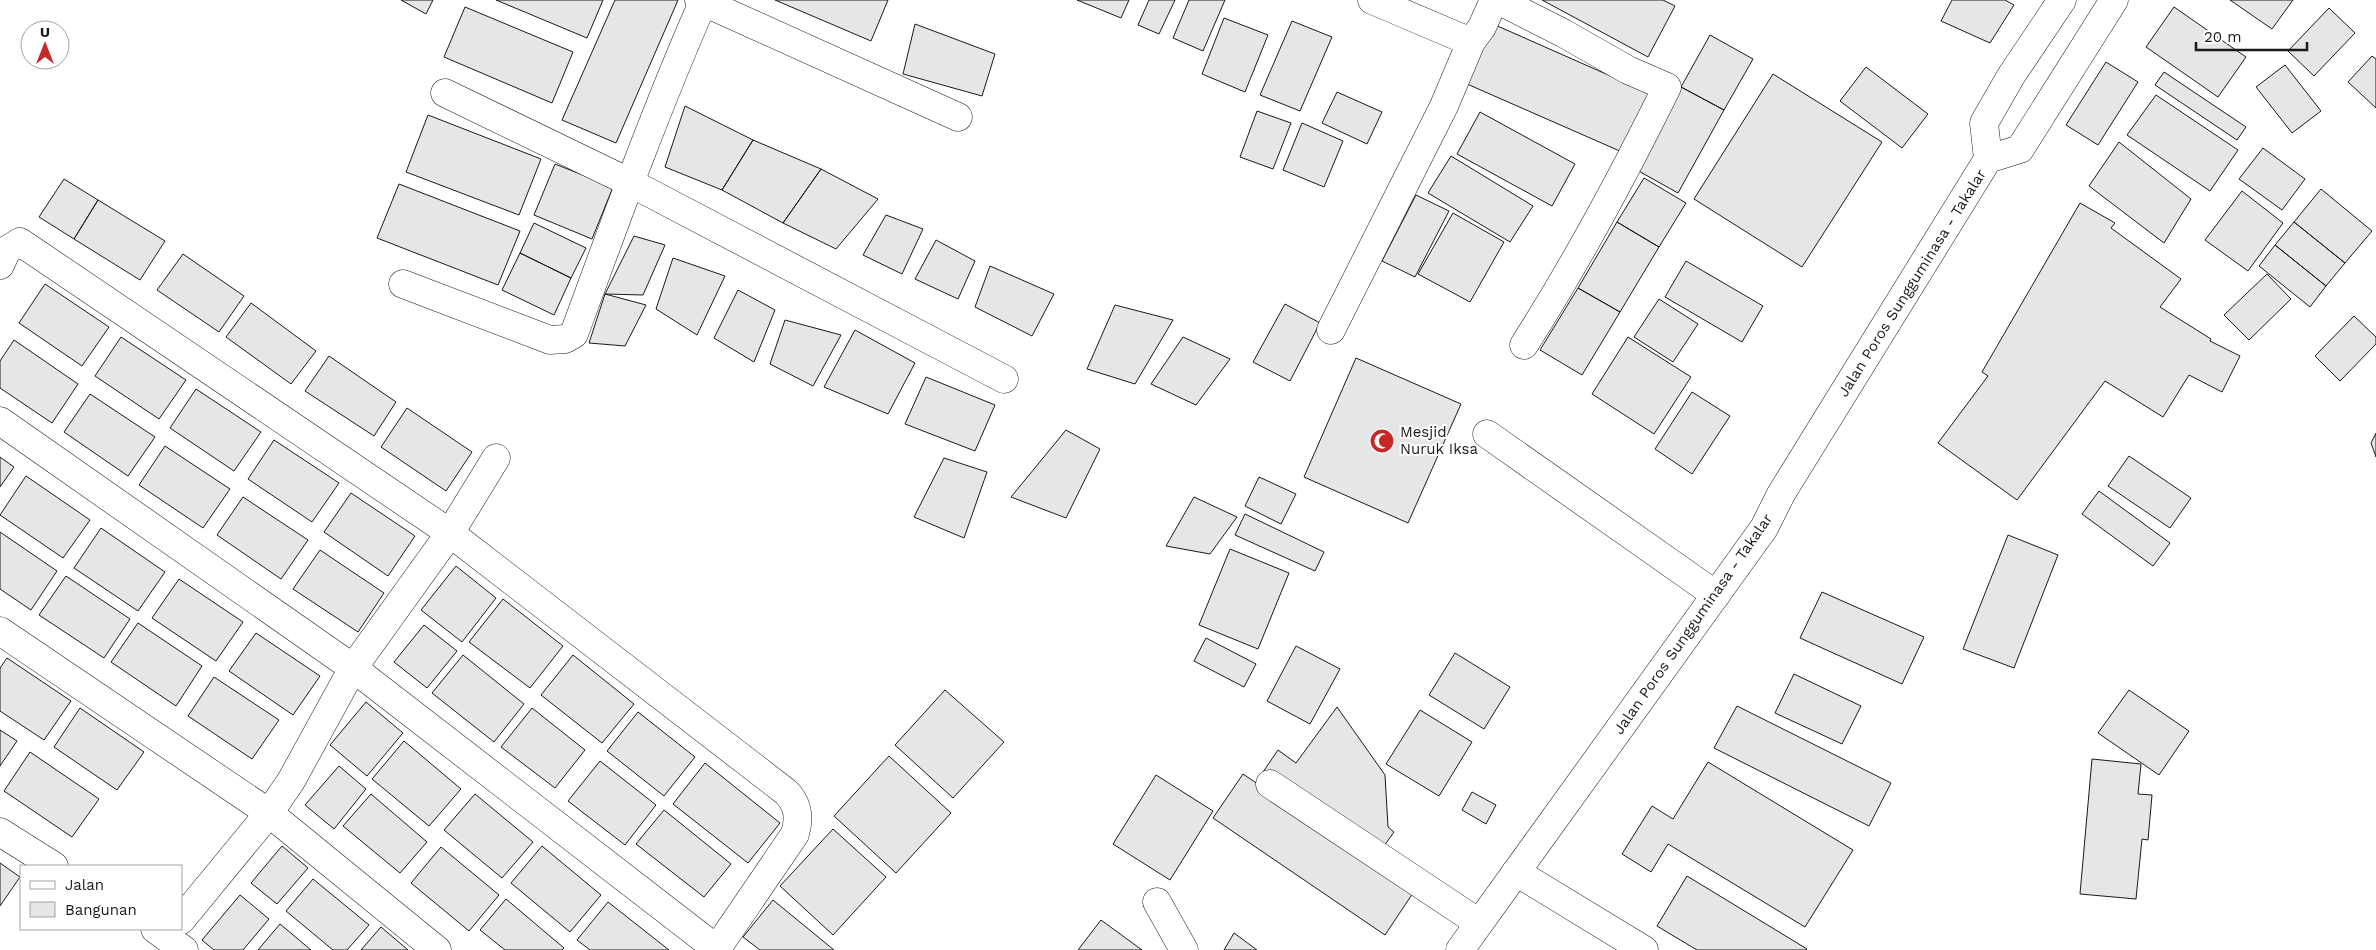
<svg xmlns="http://www.w3.org/2000/svg" width="2376" height="950" font-family="'Work Sans',sans-serif">
	<style>
		.building { fill: #e6e6e6; stroke: #1a1a1a }
		.lines { fill: none; stroke-linecap: round; stroke-linejoin: round }
		.minor-casing { stroke: #1a1a1a; stroke-width: 29 }
		.highway-casing { stroke: #1a1a1a; stroke-width: 29 }
		.minor { stroke: #fff; stroke-width: 28 }
		.highway { stroke: #fff; stroke-width: 28 }
		.labels { text-anchor: middle; dominant-baseline: central; stroke-width: 4; stroke-linejoin: round; paint-order: stroke }
		.street-label { font-size: 15px; fill: #1a1a1a; stroke: #fff }
		.poi-label { font-size: 15px; fill: #1a1a1a; stroke: #fff; text-anchor: start }
	</style>
	<rect width="100%" height="100%" fill="#fff"/>
	<path class="building" d="M 401,0 L 433,0 L 426,14 Z
		M 496,0 L 603,0 L 587,38 Z
		M 615,0 L 678,0 L 616,143 L 562,120 Z
		M 775,0 L 888,0 L 871,41 Z
		M 1077,0 L 1129,0 L 1121,18 Z
		M 1149,0 L 1175,0 L 1159,34 L 1138,25 Z
		M 1189,0 L 1225,0 L 1203,51 L 1173,38 Z
		M 1542,0 L 1663,0 L 1675,6 L 1648,57 Z
		M 1952,0 L 2005,0 L 2014,5 L 1990,43 L 1941,21 Z
		M 2230,0 L 2293,0 L 2272,29 Z
		M 465,7 L 573,52 L 552,103 L 444,57 Z
		M 2174,7 L 2246,57 L 2218,97 L 2146,47 Z
		M 2329,8 L 2355,33 L 2314,76 L 2288,51 Z
		M 1224,18 L 1268,35 L 1245,92 L 1202,74 Z
		M 1292,21 L 1332,37 L 1300,111 L 1260,95 Z
		M 915,24 L 995,54 L 982,96 L 903,74 Z
		M 1493,24 L 1649,93 L 1622,152 L 1467,84 Z
		M 1710,35 L 1753,59 L 1724,110 L 1681,87 Z
		M 2372,56 L 2376,59 L 2376,108 L 2348,82 Z
		M 2106,62 L 2138,82 L 2098,145 L 2066,125 Z
		M 2285,65 L 2321,111 L 2292,133 L 2256,87 Z
		M 1866,67 L 1928,114 L 1902,148 L 1840,101 Z
		M 2164,72 L 2246,127 L 2237,140 L 2155,85 Z
		M 1773,74 L 1882,142 L 1802,267 L 1694,199 Z
		M 1681,87 L 1724,110 L 1678,193 L 1635,169 Z
		M 1337,92 L 1382,112 L 1367,144 L 1322,123 Z
		M 2156,95 L 2238,150 L 2210,191 L 2127,135 Z
		M 685,106 L 753,140 L 722,190 L 665,167 Z
		M 1257,111 L 1291,123 L 1273,169 L 1240,157 Z
		M 1480,112 L 1575,164 L 1552,206 L 1457,154 Z
		M 428,115 L 541,159 L 519,215 L 406,172 Z
		M 1302,123 L 1343,141 L 1324,187 L 1283,170 Z
		M 753,140 L 821,169 L 783,223 L 722,190 Z
		M 2119,142 L 2191,199 L 2164,243 L 2089,186 Z
		M 2263,148 L 2305,179 L 2282,210 L 2239,179 Z
		M 1451,156 L 1533,206 L 1510,242 L 1428,193 Z
		M 555,164 L 613,187 L 592,239 L 534,215 Z
		M 821,169 L 878,199 L 836,249 L 783,223 Z
		M 1644,178 L 1686,203 L 1659,247 L 1617,222 Z
		M 64,179 L 98,200 L 74,239 L 39,217 Z
		M 399,184 L 520,231 L 498,285 L 377,238 Z
		M 2321,189 L 2372,231 L 2345,263 L 2294,222 Z
		M 2242,191 L 2283,223 L 2248,271 L 2205,240 Z
		M 1416,195 L 1449,211 L 1415,277 L 1382,261 Z
		M 98,200 L 165,241 L 140,280 L 74,239 Z
		M 2080,203 L 2115,223 L 2111,228 L 2181,279 L 2160,307 L 2211,339 L 2210,341 L 2240,356 L 2222,392 L 2189,375 L 2163,417 L 2105,381 L 2017,500 L 1938,443 L 1988,376 L 1982,372 Z
		M 1453,213 L 1504,242 L 1470,302 L 1418,274 Z
		M 886,215 L 923,229 L 902,274 L 863,255 Z
		M 1617,222 L 1659,247 L 1620,312 L 1578,288 Z
		M 2294,222 L 2345,263 L 2326,286 L 2275,245 Z
		M 534,223 L 586,248 L 571,278 L 520,253 Z
		M 634,236 L 665,245 L 643,295 L 605,294 Z
		M 936,240 L 975,261 L 958,299 L 915,279 Z
		M 2275,245 L 2326,286 L 2310,307 L 2259,266 Z
		M 520,253 L 571,278 L 554,315 L 502,290 Z
		M 183,254 L 244,296 L 219,332 L 157,290 Z
		M 673,258 L 725,276 L 697,335 L 656,309 Z
		M 1686,261 L 1763,306 L 1742,342 L 1665,297 Z
		M 990,266 L 1054,294 L 1032,336 L 975,307 Z
		M 2267,274 L 2291,299 L 2249,340 L 2224,315 Z
		M 45,284 L 109,327 L 82,366 L 19,323 Z
		M 1578,288 L 1620,312 L 1582,375 L 1540,350 Z
		M 738,290 L 775,310 L 754,362 L 714,338 Z
		M 605,294 L 646,305 L 625,346 L 589,343 Z
		M 1659,299 L 1698,324 L 1673,362 L 1634,337 Z
		M 251,303 L 316,351 L 291,384 L 226,337 Z
		M 1285,304 L 1320,323 L 1290,381 L 1253,362 Z
		M 1115,305 L 1173,320 L 1135,384 L 1087,369 Z
		M 2354,316 L 2376,337 L 2376,344 L 2340,381 L 2315,356 Z
		M 785,320 L 841,335 L 813,386 L 770,364 Z
		M 855,330 L 915,363 L 888,414 L 824,387 Z
		M 121,337 L 186,380 L 159,419 L 95,376 Z
		M 1183,337 L 1230,359 L 1196,405 L 1151,384 Z
		M 1628,337 L 1691,377 L 1654,434 L 1592,394 Z
		M 14,340 L 78,384 L 52,423 L 0,388 L 0,361 Z
		M 329,356 L 396,402 L 374,436 L 305,391 Z
		M 1356,358 L 1461,404 L 1408,523 L 1304,477 Z
		M 926,377 L 995,405 L 975,451 L 905,424 Z
		M 196,389 L 261,432 L 234,471 L 170,428 Z
		M 1692,392 L 1730,416 L 1692,474 L 1655,449 Z
		M 90,394 L 155,437 L 128,476 L 64,432 Z
		M 407,408 L 472,452 L 446,491 L 381,447 Z
		M 1066,430 L 1100,449 L 1066,518 L 1011,497 Z
		M 2376,433 L 2376,457 L 2371,443 Z
		M 274,440 L 339,483 L 312,522 L 248,479 Z
		M 165,446 L 230,489 L 203,528 L 139,485 Z
		M 2129,456 L 2191,498 L 2170,528 L 2108,486 Z
		M 0,457 L 14,467 L 0,487 Z
		M 944,458 L 987,472 L 964,538 L 914,517 Z
		M 26,476 L 90,520 L 63,558 L 0,515 Z
		M 1259,477 L 1296,494 L 1281,524 L 1245,506 Z
		M 2099,491 L 2170,543 L 2153,566 L 2082,514 Z
		M 351,493 L 415,536 L 388,576 L 324,532 Z
		M 243,497 L 308,540 L 281,579 L 217,535 Z
		M 1194,497 L 1237,517 L 1210,554 L 1166,546 Z
		M 1245,514 L 1324,552 L 1315,571 L 1235,535 Z
		M 101,528 L 165,572 L 138,611 L 74,568 Z
		M 0,532 L 57,571 L 31,610 L 0,589 Z
		M 2008,535 L 2058,555 L 2014,668 L 1963,649 Z
		M 1230,549 L 1289,573 L 1258,649 L 1199,625 Z
		M 320,550 L 384,593 L 358,632 L 293,589 Z
		M 456,566 L 496,598 L 462,642 L 421,610 Z
		M 66,576 L 130,619 L 104,658 L 39,615 Z
		M 179,579 L 243,622 L 216,661 L 152,618 Z
		M 1822,592 L 1924,637 L 1902,684 L 1800,638 Z
		M 503,599 L 563,646 L 530,688 L 469,642 Z
		M 138,623 L 202,666 L 176,706 L 111,662 Z
		M 424,625 L 457,651 L 427,688 L 394,662 Z
		M 256,633 L 320,676 L 293,715 L 229,671 Z
		M 1206,638 L 1256,664 L 1244,687 L 1194,661 Z
		M 1296,646 L 1340,669 L 1310,724 L 1267,701 Z
		M 1455,653 L 1510,687 L 1484,729 L 1429,695 Z
		M 463,655 L 524,704 L 494,742 L 432,693 Z
		M 573,655 L 634,704 L 602,743 L 541,695 Z
		M 7,658 L 71,701 L 44,740 L 0,711 L 0,668 Z
		M 1794,674 L 1861,706 L 1842,744 L 1775,713 Z
		M 214,677 L 279,720 L 252,759 L 188,716 Z
		M 945,690 L 1004,742 L 953,798 L 895,745 Z
		M 2129,690 L 2189,731 L 2159,775 L 2098,733 Z
		M 366,702 L 403,733 L 367,776 L 330,745 Z
		M 1737,706 L 1891,783 L 1869,826 L 1714,748 Z
		M 1337,707 L 1385,775 L 1388,827 L 1394,832 L 1379,853 L 1263,772 L 1278,750 L 1296,763 Z
		M 80,708 L 144,752 L 117,790 L 54,747 Z
		M 532,708 L 585,750 L 555,788 L 501,747 Z
		M 1420,710 L 1472,742 L 1439,796 L 1386,764 Z
		M 638,712 L 695,757 L 664,796 L 607,751 Z
		M 0,730 L 17,741 L 0,766 Z
		M 404,741 L 461,789 L 429,826 L 372,779 Z
		M 30,752 L 99,799 L 72,837 L 4,791 Z
		M 889,756 L 951,813 L 896,873 L 834,816 Z
		M 2092,759 L 2141,764 L 2138,794 L 2152,795 L 2148,840 L 2142,839 L 2136,899 L 2080,894 Z
		M 600,761 L 656,805 L 625,845 L 568,801 Z
		M 1708,762 L 1853,850 L 1805,927 L 1668,844 L 1651,872 L 1622,854 L 1652,806 L 1673,819 Z
		M 705,763 L 780,823 L 748,863 L 673,804 Z
		M 339,766 L 366,789 L 334,829 L 305,805 Z
		M 1243,774 L 1415,890 L 1385,935 L 1213,818 Z
		M 1156,775 L 1213,811 L 1170,880 L 1113,844 Z
		M 1472,792 L 1496,805 L 1486,824 L 1462,810 Z
		M 371,794 L 427,842 L 400,873 L 343,826 Z
		M 475,794 L 533,842 L 502,878 L 444,830 Z
		M 664,810 L 731,864 L 704,897 L 636,844 Z
		M 833,829 L 886,877 L 833,935 L 780,886 Z
		M 282,846 L 308,868 L 277,904 L 251,883 Z
		M 542,846 L 601,895 L 570,932 L 511,883 Z
		M 441,847 L 499,895 L 469,931 L 411,883 Z
		M 0,863 L 20,877 L 0,906 Z
		M 1687,876 L 1807,949 L 1806,950 L 1697,950 L 1657,926 Z
		M 313,879 L 369,925 L 347,950 L 333,950 L 286,911 Z
		M 240,895 L 269,919 L 243,950 L 214,950 L 202,940 Z
		M 506,899 L 564,948 L 562,950 L 505,950 L 480,930 Z
		M 773,900 L 834,950 L 760,950 L 743,937 Z
		M 608,902 L 669,950 L 590,950 L 577,940 Z
		M 1101,920 L 1142,950 L 1078,950 Z
		M 280,924 L 311,950 L 258,950 Z
		M 381,927 L 408,950 L 361,950 Z
		M 1234,933 L 1257,950 L 1224,950 Z"/>
	<g class="lines">
		<defs>
			<path id="minor" d="M 699,0 L 958,117
				M 1372,0 L 1471,42
				M 1498,0 L 1563,33 L 1628,70 L 1667,87 C 1623,176 1577,262 1524,345
				M 445,93 L 629,182 L 1004,379
				M 0,265 L 7,250 L 20,242 L 450,533 L 786,792 C 798,804 800,817 795,834 L 716,950
				M 403,284 L 550,340 L 565,339 L 574,334 C 615,222 656,109 704,0
				M 1331,330 L 1444,106 L 1471,42 L 1482,27 L 1494,0
				M 0,421 L 353,668 L 718,950
				M 1487,434 L 1716,595
				M 0,631 L 269,813 L 437,950
				M 1270,784 L 1479,923
				M 0,832 L 54,866
				M 1516,872 L 1644,950
				M 1157,902 L 1184,950
				M 181,920 L 269,813 L 291,781 L 353,668 L 450,533 L 496,458
				M 155,929 L 184,950"/>
			<path id="highway" d="M 1988,159 L 2020,149 L 2114,0
				M 1988,159 L 1984,123 L 2011,76 L 2062,0
				M 1460,950 L 1764,528 L 1781,494 L 1988,159"/>
		</defs>
		<use href="#minor" class="minor-casing"/>
		<use href="#highway" class="highway-casing"/>
		<use href="#minor" class="minor"/>
		<use href="#highway" class="highway"/>
	</g>
	<defs>
		<symbol id="mosque-disc" viewBox="-11 -11 22 22"><circle r="9.5" fill="#c62828" stroke="#fff"/><path d="M3.5-4.9A6 6 0 1 0 3.5 4.9A5 5 0 1 1 3.5-4.9Z" fill="#fff"/></symbol>
	</defs>
	<g fill-rule="evenodd">
		<use href="#mosque-disc" x="1368" y="427" width="28" height="28"/>
	</g>
	<g class="labels">
		<g class="street-label">
			<text transform="translate(1912 283) rotate(-58)">Jalan Poros Sungguminasa - Takalar</text>
			<text transform="translate(1693 624) rotate(-55)">Jalan Poros Sungguminasa - Takalar</text>
		</g>
		<g class="poi-label">
			<text x="1400" y="432">Mesjid<tspan x="1400" dy="17">Nuruk Iksa</tspan></text>
		</g>
	</g>
	<rect x="20" y="865" width="162" height="65" fill="#ffffff" stroke="#a3a3a3"/>
	<rect x="30" y="881" width="25" height="8" fill="#ffffff" stroke="#a3a3a3"/>
	<text x="65" y="890" font-size="15" fill="#1a1a1a">Jalan</text>
	<rect x="30" y="902" width="25" height="15" fill="#e6e6e6" stroke="#a3a3a3"/>
	<text x="65" y="915" font-size="15" fill="#1a1a1a">Bangunan</text>
	<g transform="translate(45 45)"><circle r="24" fill="#ffffff" stroke="#a3a3a3"/>
	<path d="M0-4L9 19L0 12L-9 19Z" fill="#c62828"/>
	<text y="-8" font-size="14" font-weight="bold" text-anchor="middle" fill="#1a1a1a">U</text>
	</g>
	<path d="M2196 42v8h111v-8" fill="none" stroke="#1a1a1a" stroke-width="2.5"/>
	<text x="2204" y="42" font-size="15" fill="#1a1a1a" stroke="#ffffff" stroke-width="4" paint-order="stroke">20 m</text>
</svg>
